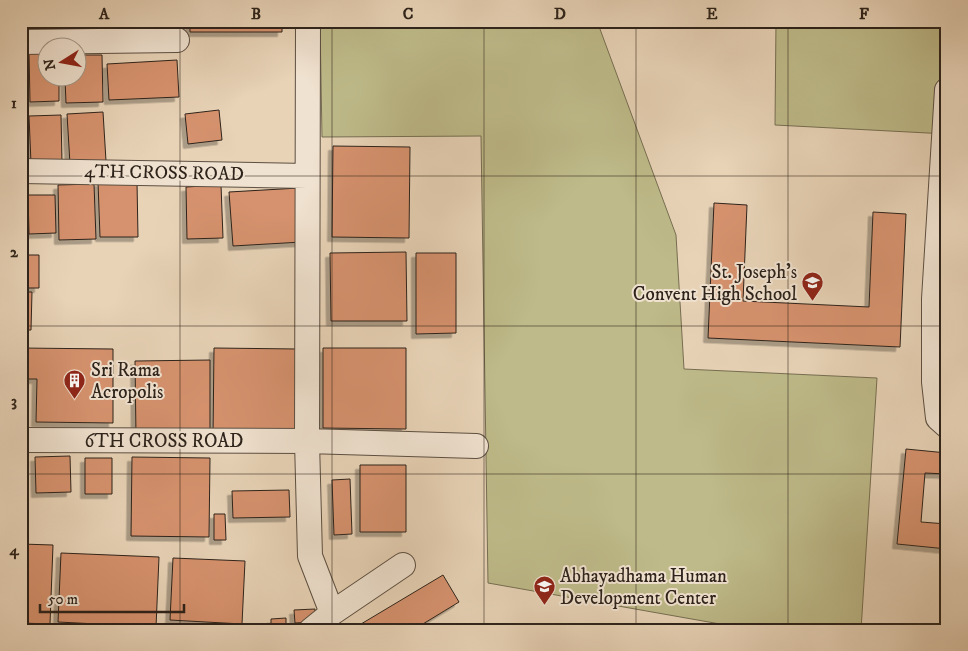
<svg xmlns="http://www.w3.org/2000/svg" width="968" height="651" font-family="'IM FELL DW Pica',serif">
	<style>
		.green { fill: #beba89; stroke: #766e52 }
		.building { fill: #d6926e; stroke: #2d231b; filter: url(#shadow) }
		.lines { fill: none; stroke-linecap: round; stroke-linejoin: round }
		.minor-casing { stroke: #5c4f42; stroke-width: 26 }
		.minor { stroke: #f0e2d0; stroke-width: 24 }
		.grid { fill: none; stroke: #2d231b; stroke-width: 1; stroke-opacity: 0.55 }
		.labels { text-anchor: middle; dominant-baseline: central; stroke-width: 4; stroke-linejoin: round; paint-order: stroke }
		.street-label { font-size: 19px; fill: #2d231b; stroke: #f0e2d0 }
		.poi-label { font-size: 19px; fill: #2d231b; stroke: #f0e2d0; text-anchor: start }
		.neatline { fill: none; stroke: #2d231b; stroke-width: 2 }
		.grid-label { font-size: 16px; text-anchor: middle; font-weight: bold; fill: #2d231b }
	</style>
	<defs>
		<filter id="shadow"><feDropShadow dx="-4.5" dy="4.5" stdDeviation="0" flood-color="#0004"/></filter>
	</defs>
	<rect width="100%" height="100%" fill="#e8d3b7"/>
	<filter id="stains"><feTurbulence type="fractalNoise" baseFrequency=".004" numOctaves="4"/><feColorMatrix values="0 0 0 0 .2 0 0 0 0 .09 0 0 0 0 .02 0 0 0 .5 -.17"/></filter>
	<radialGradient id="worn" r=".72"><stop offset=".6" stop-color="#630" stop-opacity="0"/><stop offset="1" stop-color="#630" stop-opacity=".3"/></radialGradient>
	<path class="green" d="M 320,21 L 597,21 L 676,235 L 684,369 L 877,378 L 861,630 L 754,630 L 488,583 L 481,136 L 322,137 Z
		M 776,21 L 947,21 L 947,134 L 775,125 Z"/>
	<path class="building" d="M 190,21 L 282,21 L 282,32 L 190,32 Z
		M 48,51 L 48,78 L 59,78 L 59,101 L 30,102 L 29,52 Z
		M 21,55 L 23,55 L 22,114 L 21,114 Z
		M 78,55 L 102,55 L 103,102 L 66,103 L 65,78 L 78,78 Z
		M 177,60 L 179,97 L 109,100 L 107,64 Z
		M 219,110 L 222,140 L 188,144 L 185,114 Z
		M 103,112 L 106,161 L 70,164 L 67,114 Z
		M 61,115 L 62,162 L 31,163 L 29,116 Z
		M 333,146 L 410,147 L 409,238 L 332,237 Z
		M 98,182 L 137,182 L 138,237 L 100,237 Z
		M 94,184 L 96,239 L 59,240 L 58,185 Z
		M 221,185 L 223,238 L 187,239 L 186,187 Z
		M 299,188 L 302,242 L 233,246 L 229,192 Z
		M 28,195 L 55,195 L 56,233 L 29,234 Z
		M 714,203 L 747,205 L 743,301 L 869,307 L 873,212 L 906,214 L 900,347 L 708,338 Z
		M 406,252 L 407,321 L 331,321 L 330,253 Z
		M 416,253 L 456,253 L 456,333 L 416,334 Z
		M 21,255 L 39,255 L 39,288 L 21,288 Z
		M 21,292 L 32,292 L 31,330 L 21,330 Z
		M 21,348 L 113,349 L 113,423 L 36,422 L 37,379 L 21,379 Z
		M 214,348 L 298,349 L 297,436 L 213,436 Z
		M 323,348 L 406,348 L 406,429 L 323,428 Z
		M 210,360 L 210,435 L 136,436 L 135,361 Z
		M 21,389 L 27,389 L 26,430 L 21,430 Z
		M 906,449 L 947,453 L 947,474 L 925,473 L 921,522 L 947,524 L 947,549 L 897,544 Z
		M 70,456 L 71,492 L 36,493 L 35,457 Z
		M 132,457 L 210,458 L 209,537 L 131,536 Z
		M 85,458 L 112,458 L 112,494 L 85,494 Z
		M 360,465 L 406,465 L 406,532 L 360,532 Z
		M 350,479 L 352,534 L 334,535 L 332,480 Z
		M 289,490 L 290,517 L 233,518 L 232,491 Z
		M 214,514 L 225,514 L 226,540 L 214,540 Z
		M 21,544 L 53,545 L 50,624 L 21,623 Z
		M 61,553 L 159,557 L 156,627 L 58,622 Z
		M 173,558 L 245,561 L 242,624 L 170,620 Z
		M 443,575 L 459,602 L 413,630 L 351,630 Z
		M 315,609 L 315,622 L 295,623 L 294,610 Z
		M 286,618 L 286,630 L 271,630 L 271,619 Z"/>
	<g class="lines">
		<defs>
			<path id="minor" d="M 308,21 L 307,441 L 310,556 L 332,613 L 311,630
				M 21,42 L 177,40
				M 947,90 L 934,299 L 934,382 L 938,418 L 947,426
				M 21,171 L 307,176
				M 21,440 L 307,441 L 476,446
				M 332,613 L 403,565"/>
		</defs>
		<use href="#minor" class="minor-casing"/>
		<use href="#minor" class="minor"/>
	</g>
	<path class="grid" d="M 180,21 L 180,630M 332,21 L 332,630M 484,21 L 484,630M 636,21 L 636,630M 788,21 L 788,630M 21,176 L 947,176M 21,326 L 947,326M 21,474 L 947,474"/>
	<defs>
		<symbol id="school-pin" viewBox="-11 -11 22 30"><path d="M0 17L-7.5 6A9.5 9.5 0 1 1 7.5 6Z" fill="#8f2418" stroke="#f0e2d0"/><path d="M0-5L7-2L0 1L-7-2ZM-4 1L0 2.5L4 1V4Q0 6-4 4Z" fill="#fff"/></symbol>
		<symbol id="building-pin" viewBox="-11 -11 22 30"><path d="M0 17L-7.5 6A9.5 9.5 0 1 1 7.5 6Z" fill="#8f2418" stroke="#f0e2d0"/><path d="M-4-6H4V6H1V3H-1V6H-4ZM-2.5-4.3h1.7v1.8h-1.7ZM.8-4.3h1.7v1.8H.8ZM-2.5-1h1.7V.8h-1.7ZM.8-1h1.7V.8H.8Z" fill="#fff"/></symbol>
	</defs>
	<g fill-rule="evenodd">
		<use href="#school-pin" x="800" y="270" width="25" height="34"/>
		<use href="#building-pin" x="62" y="368" width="25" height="34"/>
		<use href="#school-pin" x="532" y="574" width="25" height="34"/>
	</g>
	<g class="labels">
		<g class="street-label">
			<text transform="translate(164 173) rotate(1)">4TH CROSS ROAD</text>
			<text x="164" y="441">6TH CROSS ROAD</text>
		</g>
		<g class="poi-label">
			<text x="797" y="272" text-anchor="end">St. Joseph's<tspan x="797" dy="22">Convent High School</tspan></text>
			<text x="91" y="370">Sri Rama<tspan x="91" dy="22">Acropolis</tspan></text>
			<text x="560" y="576">Abhayadhama Human<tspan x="560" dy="22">Development Center</tspan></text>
		</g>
	</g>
	<rect width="968" height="651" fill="none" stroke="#e8d3b7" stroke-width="55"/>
	<g transform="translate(62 62) rotate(259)"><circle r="24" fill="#f0e2d0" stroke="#a29688"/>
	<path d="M0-4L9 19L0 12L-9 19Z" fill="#8f2418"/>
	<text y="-8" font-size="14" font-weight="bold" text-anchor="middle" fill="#2d231b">N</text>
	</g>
	<path d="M40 604v8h144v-8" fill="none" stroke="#2d231b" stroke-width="2.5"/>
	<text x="48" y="604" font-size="15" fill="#2d231b" stroke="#f0e2d0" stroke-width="4" paint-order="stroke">50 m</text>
	<rect x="28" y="28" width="912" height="596" class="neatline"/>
	<g class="grid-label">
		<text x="104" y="19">A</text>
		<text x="256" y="19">B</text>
		<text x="408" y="19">C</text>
		<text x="560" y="19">D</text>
		<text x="712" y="19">E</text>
		<text x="864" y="19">F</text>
		<text x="14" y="108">1</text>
		<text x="14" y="257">2</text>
		<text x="14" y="406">3</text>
		<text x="14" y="555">4</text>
	</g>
	<rect width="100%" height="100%" filter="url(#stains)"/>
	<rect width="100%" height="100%" fill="url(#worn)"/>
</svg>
